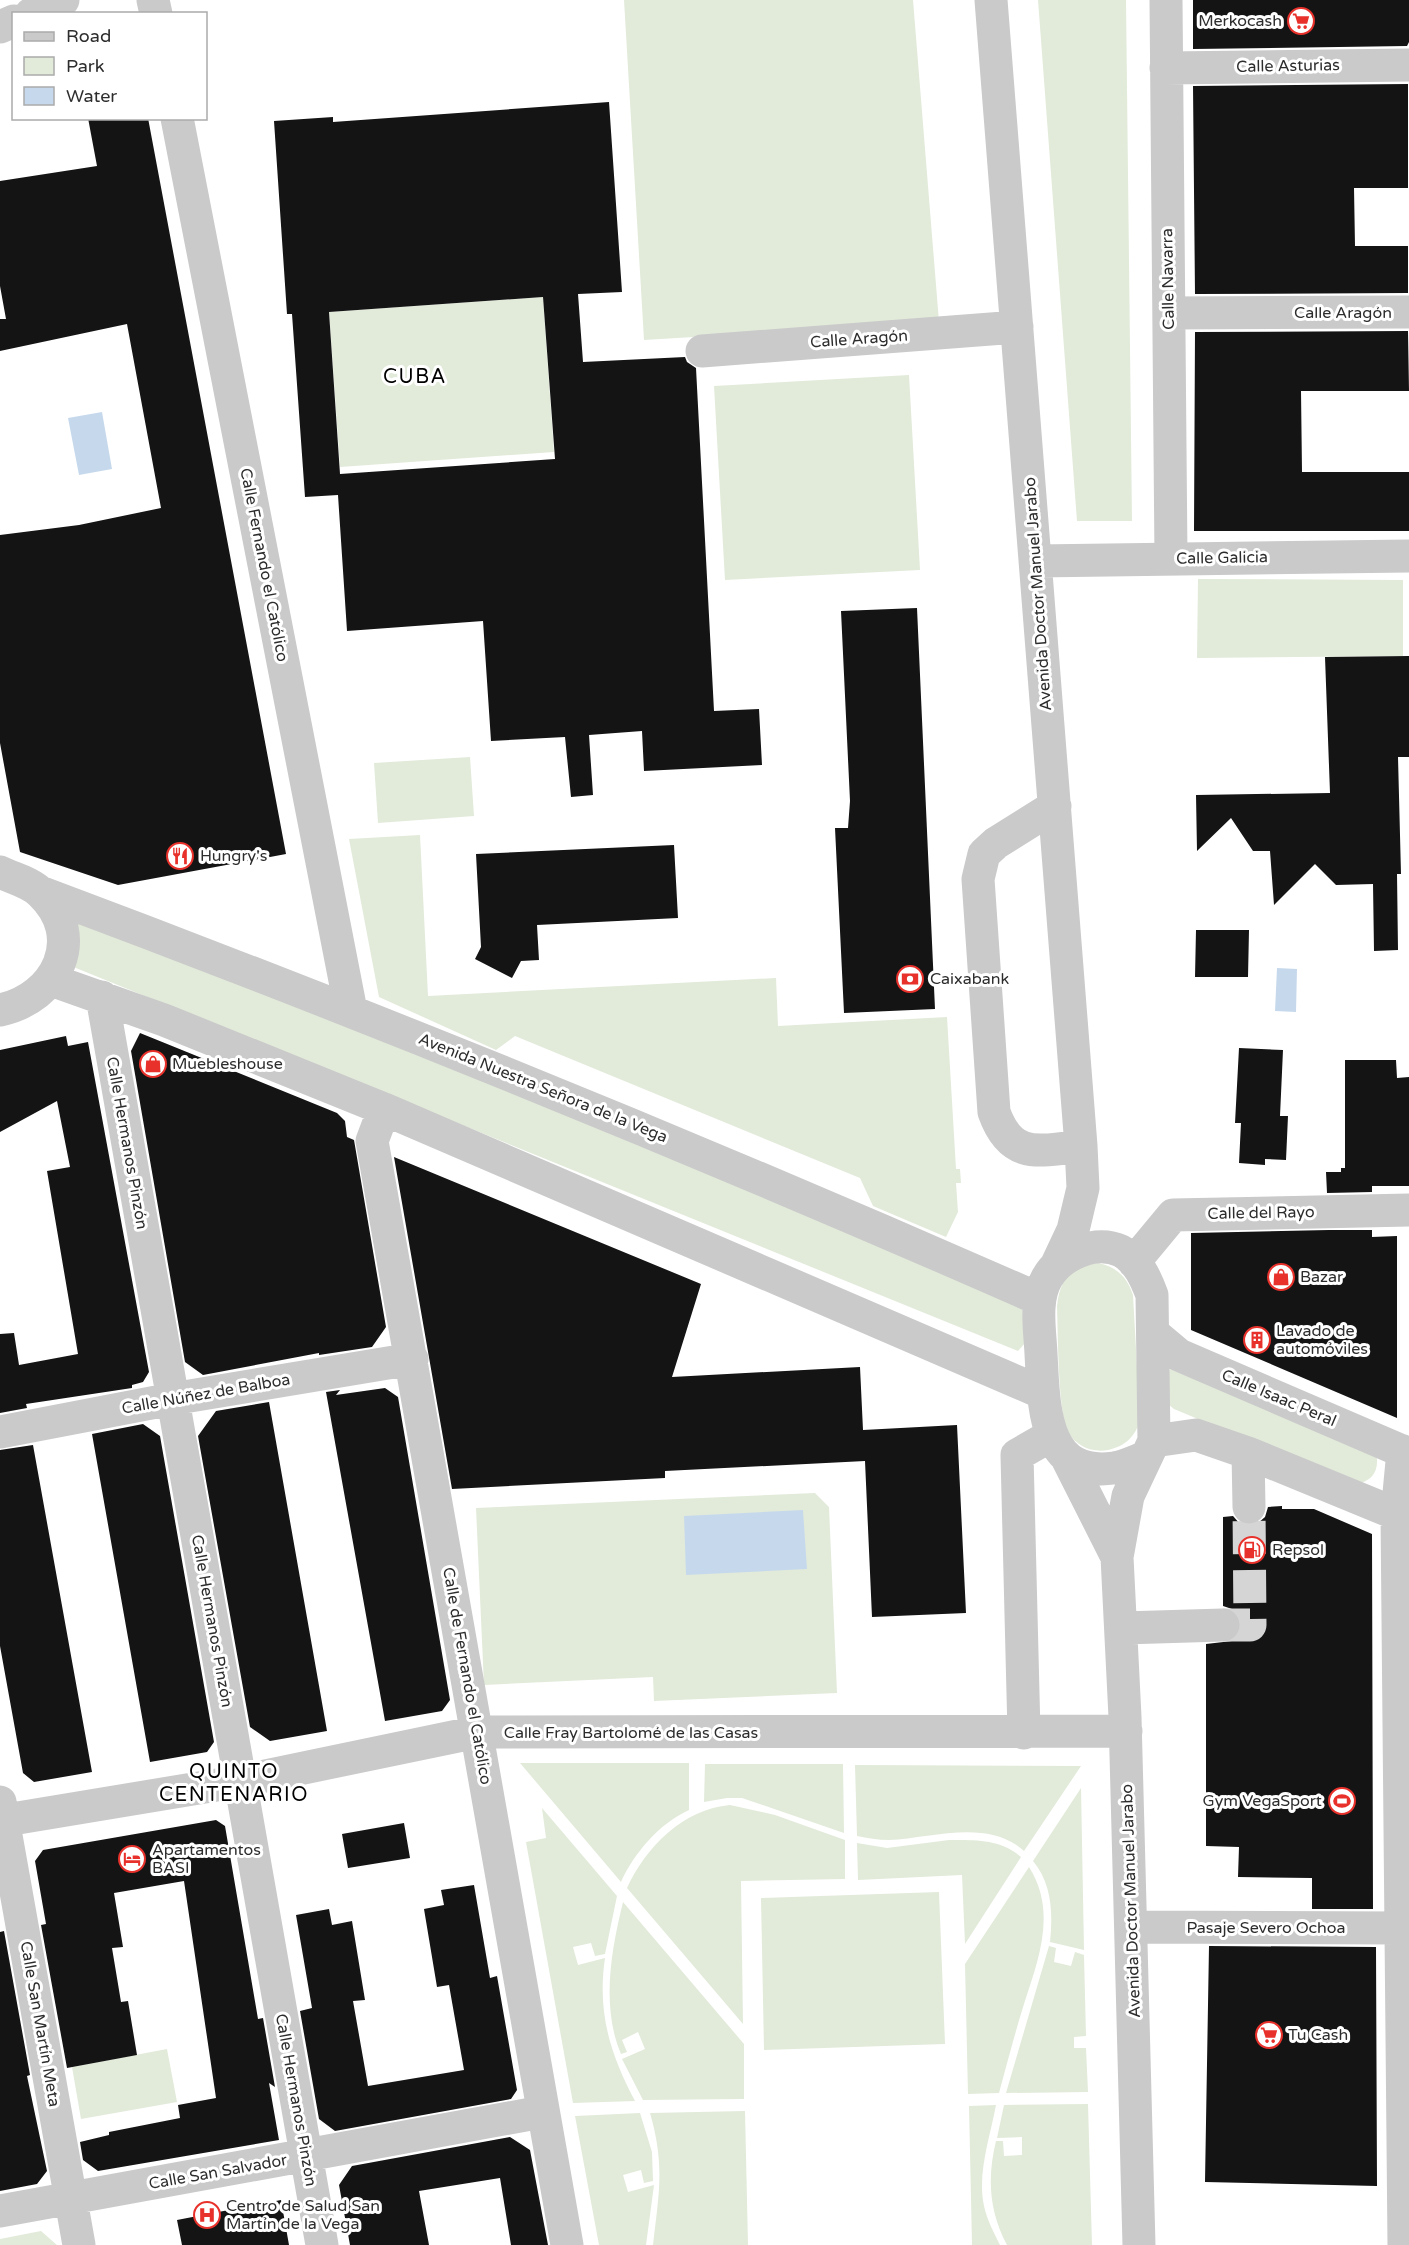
<svg xmlns="http://www.w3.org/2000/svg" width="1409" height="2245" font-family="'Varela Round',sans-serif">
	<style>
		.green { fill: #e2ebda }
		.water { fill: #c6d9ec }
		.building { fill: #141414; fill-rule: evenodd }
		.lines { fill: none; stroke-linecap: round; stroke-linejoin: round }
		.minor-tunnel { stroke: #d5d5d5; stroke-width: 33; stroke-dasharray: 33 16; stroke-linecap: butt }
		.minor { stroke: #cacaca; stroke-width: 33 }
		.labels { text-anchor: middle; dominant-baseline: central; stroke-width: 6; stroke-linejoin: round; paint-order: stroke }
		.poi-label { font-size: 16px; fill: #2d2d2d; stroke: #fff; text-anchor: start }
		.street-label { font-size: 16px; fill: #2d2d2d; stroke: #fff }
		.quarter-label { font-size: 20px; letter-spacing: 1.5px; fill: #000; stroke: #fff }
	</style>
	<rect width="100%" height="100%" fill="#fff"/>
	<path class="green" d="M 624,0 L 913,0 L 939,322 L 644,340 Z
		M 1038,0 L 1126,0 L 1132,521 L 1077,521 Z
		M 543,297 L 554,452 L 340,467 L 329,312 Z
		M 909,375 L 920,570 L 725,580 L 714,386 Z
		M 1198,579 L 1403,580 L 1403,656 L 1197,658 Z
		M 470,757 L 474,816 L 378,823 L 374,763 Z
		M 420,835 L 428,996 L 776,978 L 778,1026 L 947,1017 L 956,1169 L 960,1169 L 961,1183 L 956,1183 L 958,1212 L 946,1237 L 873,1206 L 860,1178 L 515,1036 L 496,1050 L 379,997 L 349,839 Z
		M 69,912 L 312,1010 L 1022,1304 L 1025,1343 L 1018,1351 L 71,966 Z
		M 1098,1263 C 1117,1267 1127,1277 1133,1295 L 1140,1421 C 1134,1438 1125,1446 1108,1450 C 1092,1453 1076,1446 1068,1432 C 1058,1413 1058,1332 1057,1306 C 1060,1279 1070,1267 1098,1263 Z
		M 1170,1369 L 1376,1452 C 1380,1470 1373,1482 1354,1484 L 1174,1409 L 1168,1404 L 1167,1373 Z
		M 815,1493 L 829,1507 L 837,1693 L 654,1701 L 653,1677 L 484,1685 L 476,1508 Z
		M 520,1763 L 689,1763 L 689,1810 C 660,1823 634,1853 621,1882 Z
		M 705,1764 L 843,1764 L 844,1833 L 742,1798 L 727,1798 L 704,1802 Z
		M 855,1765 L 1081,1766 L 1024,1851 C 988,1818 932,1838 889,1840 C 878,1840 867,1838 857,1836 Z
		M 1081,1788 L 1084,1950 L 1050,1942 C 1053,1913 1052,1884 1033,1861 Z
		M 730,1805 L 775,1815 L 845,1840 L 845,1879 L 741,1881 L 743,2024 L 627,1888 C 646,1847 683,1809 730,1805 Z
		M 542,1808 L 617,1896 L 605,1954 L 595,1956 L 591,1943 L 573,1947 L 578,1965 L 605,1958 C 597,2012 610,2054 635,2101 L 573,2103 L 526,1842 L 546,1838 Z
		M 949,1840 C 975,1840 1001,1839 1021,1857 L 965,1944 L 962,1875 L 858,1880 L 857,1843 L 887,1848 Z
		M 1029,1867 C 1057,1911 1039,1958 1024,2004 C 1015,2033 1007,2063 999,2093 L 968,2094 L 965,1964 Z
		M 939,1892 L 945,2044 L 764,2050 L 761,1898 Z
		M 623,1902 L 744,2044 L 744,2099 L 643,2100 L 622,2059 L 645,2049 L 638,2032 L 622,2040 L 627,2052 L 621,2054 C 601,2007 611,1951 623,1902 Z
		M 1049,1946 L 1056,1948 L 1054,1962 L 1071,1966 L 1075,1952 L 1084,1955 L 1086,2036 L 1074,2037 L 1074,2048 L 1086,2048 L 1088,2092 L 1006,2093 Z
		M 167,2049 L 177,2102 L 81,2119 L 72,2067 Z
		M 1088,2104 L 1092,2245 L 1007,2245 C 989,2211 987,2178 996,2141 L 1003,2141 L 1004,2156 L 1022,2155 L 1022,2137 L 997,2138 L 1004,2105 Z
		M 996,2105 C 990,2137 977,2174 984,2206 C 987,2220 994,2233 1000,2245 L 972,2245 L 969,2106 Z
		M 745,2111 L 748,2245 L 653,2245 C 659,2193 665,2165 650,2113 Z
		M 640,2113 L 652,2152 L 653,2181 L 644,2183 L 641,2170 L 623,2175 L 628,2192 L 654,2185 L 646,2245 L 599,2245 L 575,2116 Z
		M 41,2231 L 57,2245 L 0,2245 L 0,2239 Z"/>
	<path class="water" d="M 102,412 L 112,469 L 79,475 L 68,418 Z
		M 1277,968 L 1297,969 L 1296,1012 L 1275,1011 Z
		M 803,1510 L 807,1569 L 686,1575 L 684,1516 Z"/>
	<path class="building" d="M 1193,0 L 1409,0 L 1409,42 L 1407,46 L 1193,49 Z
		M 1408,84 L 1408,188 L 1354,188 L 1355,246 L 1408,246 L 1408,293 L 1195,294 L 1193,86 Z
		M 609,102 L 622,292 L 578,294 L 583,362 L 685,357 L 687,362 L 696,368 L 714,711 L 759,709 L 762,765 L 644,771 L 642,731 L 589,735 L 593,795 L 571,797 L 565,737 L 491,741 L 483,621 L 347,631 L 338,495 L 305,497 L 292,314 L 287,314 L 274,121 L 333,117 L 333,122 ZM 543,297 L 555,459 L 340,474 L 329,312 Z
		M 88,118 L 148,118 L 286,854 L 118,885 L 20,852 L 0,743 L 0,535 L 79,525 L 161,508 L 127,324 L 0,351 L 0,319 L 6,319 L 0,286 L 0,181 L 97,166 Z
		M 1408,331 L 1409,391 L 1301,391 L 1302,472 L 1409,472 L 1409,531 L 1194,531 L 1195,332 Z
		M 917,608 L 935,1009 L 844,1013 L 835,828 L 848,828 L 850,801 L 841,611 Z
		M 1409,656 L 1409,757 L 1398,757 L 1401,874 L 1397,874 L 1398,950 L 1374,951 L 1373,884 L 1336,885 L 1315,864 L 1274,905 L 1270,851 L 1253,851 L 1231,818 L 1197,851 L 1196,795 L 1330,793 L 1325,657 Z
		M 674,845 L 678,918 L 537,925 L 539,960 L 521,961 L 512,978 L 475,959 L 481,947 L 476,854 Z
		M 1196,930 L 1249,930 L 1248,977 L 1195,977 Z
		M 140,1033 L 337,1113 L 345,1121 L 347,1137 L 354,1140 L 386,1327 L 372,1347 L 319,1355 L 319,1353 L 203,1375 L 185,1362 L 131,1051 Z
		M 66,1036 L 68,1046 L 88,1042 L 149,1372 L 143,1382 L 132,1385 L 132,1388 L 26,1404 L 27,1408 L 0,1413 L 0,1334 L 14,1333 L 19,1365 L 78,1354 L 47,1171 L 70,1167 L 57,1101 L 0,1132 L 0,1050 Z
		M 1239,1048 L 1283,1050 L 1280,1116 L 1288,1116 L 1286,1160 L 1265,1159 L 1265,1165 L 1239,1163 L 1241,1123 L 1235,1123 Z
		M 1345,1060 L 1396,1060 L 1397,1078 L 1409,1077 L 1409,1186 L 1372,1186 L 1372,1192 L 1327,1193 L 1326,1172 L 1341,1172 L 1341,1168 L 1345,1168 Z
		M 394,1157 L 701,1284 L 672,1377 L 860,1367 L 863,1430 L 957,1425 L 966,1613 L 872,1617 L 865,1461 L 665,1471 L 665,1478 L 452,1489 Z
		M 1329,1230 L 1372,1230 L 1372,1237 L 1397,1236 L 1397,1418 L 1191,1330 L 1191,1233 Z
		M 385,1388 L 398,1397 L 450,1700 L 442,1711 L 385,1721 L 326,1392 L 340,1390 L 336,1395 Z
		M 269,1402 L 327,1731 L 270,1741 L 250,1727 L 198,1436 L 216,1411 Z
		M 143,1424 L 160,1436 L 214,1742 L 207,1752 L 150,1762 L 92,1434 Z
		M 33,1445 L 92,1772 L 34,1782 L 23,1773 L 0,1646 L 0,1450 Z
		M 1282,1506 L 1282,1509 L 1314,1509 L 1372,1534 L 1373,1909 L 1312,1909 L 1312,1878 L 1238,1877 L 1239,1847 L 1206,1846 L 1206,1644 L 1232,1641 L 1239,1634 L 1242,1625 L 1239,1615 L 1232,1609 L 1223,1606 L 1223,1517 L 1233,1516 L 1240,1524 L 1250,1526 L 1258,1523 L 1265,1517 L 1268,1507 Z
		M 216,1820 L 225,1826 L 258,2019 L 263,2018 L 275,2087 L 269,2083 L 279,2140 L 98,2171 L 83,2160 L 80,2142 L 109,2135 L 109,2132 L 180,2118 L 178,2105 L 216,2098 L 184,1881 L 114,1893 L 123,1947 L 112,1948 L 121,2002 L 128,2001 L 137,2055 L 67,2068 L 41,1925 L 46,1924 L 35,1861 L 43,1850 Z
		M 404,1823 L 410,1858 L 348,1868 L 342,1834 Z
		M 474,1885 L 490,1978 L 497,1976 L 517,2090 L 511,2099 L 335,2131 L 319,2119 L 300,2011 L 312,2008 L 296,1915 L 329,1909 L 332,1925 L 352,1921 L 365,2000 L 353,2001 L 368,2086 L 464,2070 L 449,1985 L 437,1987 L 424,1909 L 444,1905 L 441,1890 Z
		M 4,1931 L 30,2075 L 27,2076 L 47,2171 L 37,2184 L 0,2191 L 0,1932 Z
		M 1209,1946 L 1376,1947 L 1377,2186 L 1205,2182 Z
		M 510,2137 L 530,2150 L 548,2245 L 511,2245 L 500,2178 L 419,2191 L 429,2245 L 350,2245 L 339,2185 L 352,2166 Z
		M 281,2200 L 289,2245 L 182,2245 L 177,2220 Z"/>
	<g class="lines">
		<path class="minor-tunnel" d="M 1223,1625 L 1250,1625 L 1249,1507"/>
		<path class="minor" d="M 153,0 L 156,14
			M 991,0 L 1081,1146 L 1083,1188 L 1073,1230 L 1057,1264
			M 1166,0 L 1171,559
			M 31,14 L 63,0
			M 0,27 L 14,21
			M 1166,68 L 1409,65
			M 177,118 L 351,1011
			M 1169,313 L 1409,312
			M 702,351 L 1017,327
			M 1036,561 L 1409,556
			M 1055,806 L 996,843 L 984,854 L 978,879 L 994,1112 C 1011,1160 1038,1151 1081,1146
			M 0,872 C 14,879 30,882 41,893 C 87,937 57,998 0,1010
			M 40,892 C 377,1018 710,1154 1039,1299
			M 51,980 L 164,1020 L 384,1109 L 1043,1393
			M 102,997 L 322,2245
			M 384,1109 L 372,1141 L 567,2245
			M 1134,1262 L 1173,1215 L 1409,1210
			M 1154,1334 L 1179,1355 L 1409,1454
			M 0,1432 L 172,1399 L 412,1359
			M 1154,1441 L 1196,1435 L 1248,1453 L 1409,1519
			M 1403,1451 L 1397,1514 L 1404,2245
			M 1248,1453 L 1249,1507
			M 1067,1458 L 1117,1557
			M 1123,1628 L 1223,1625
			M 1024,1733 L 1017,1455 L 1050,1436
			M 0,1802 L 79,2245
			M 0,1821 L 241,1781 L 477,1732 L 1126,1731
			M 1132,1927 L 1401,1928
			M 0,2211 L 542,2112
			M 1139,2245 L 1125,1717 L 1117,1557 L 1128,1496 L 1154,1441 L 1152,1295 C 1146,1279 1138,1260 1121,1251 C 1095,1239 1060,1255 1047,1278 C 1034,1301 1040,1329 1041,1354 C 1044,1404 1042,1478 1114,1468 C 1124,1467 1135,1461 1144,1458"/>
	</g>
	<defs>
		<symbol id="supermarket-ring" viewBox="-11 -11 22 22"><circle r="9.5" fill="#fff" stroke="#e8312b" stroke-width="1.5"/><path d="M-6-5.5h2.5l.6 2H6L4.5 2H-2.5L-4.4-4H-6ZM-1.5 3.2a1.3 1.3 0 1 0 .1 0ZM3 3.2a1.3 1.3 0 1 0 .1 0Z" fill="#e8312b"/></symbol>
		<symbol id="restaurant-ring" viewBox="-11 -11 22 22"><circle r="9.5" fill="#fff" stroke="#e8312b" stroke-width="1.5"/><path d="M-5-6h1v4h1v-4h1v4h1v-4h1v5L-1.5 .5V6h-2V.5L-5-1ZM5-6V6H3V1.5H1.5Q1.5-4 5-6Z" fill="#e8312b"/></symbol>
		<symbol id="bank-ring" viewBox="-11 -11 22 22"><circle r="9.5" fill="#fff" stroke="#e8312b" stroke-width="1.5"/><path d="M-6-4H6V4H-6ZM0-2.3a2.3 2.3 0 1 0 0 4.6a2.3 2.3 0 1 0 0-4.6Z" fill="#e8312b"/></symbol>
		<symbol id="shop-ring" viewBox="-11 -11 22 22"><circle r="9.5" fill="#fff" stroke="#e8312b" stroke-width="1.5"/><path d="M-5-2.5h2.3a2.7 3.5 0 0 1 5.4 0H5L5.5 6h-11ZM-1.5-2.5h3a1.5 2.3 0 0 0-3 0Z" fill="#e8312b"/></symbol>
		<symbol id="building-ring" viewBox="-11 -11 22 22"><circle r="9.5" fill="#fff" stroke="#e8312b" stroke-width="1.5"/><path d="M-4-6H4V6H1V3H-1V6H-4ZM-2.5-4.3h1.7v1.8h-1.7ZM.8-4.3h1.7v1.8H.8ZM-2.5-1h1.7V.8h-1.7ZM.8-1h1.7V.8H.8Z" fill="#e8312b"/></symbol>
		<symbol id="fuel-ring" viewBox="-11 -11 22 22"><circle r="9.5" fill="#fff" stroke="#e8312b" stroke-width="1.5"/><path d="M-5.5-6h7V0h2V4h1.3V-2.5L3-4.5l.8-.8L6-3V5H2.5V1h-1V6h-7ZM-4.2-4.7v3.2H.2V-4.7Z" fill="#e8312b"/></symbol>
		<symbol id="stadium-ring" viewBox="-11 -11 22 22"><circle r="9.5" fill="#fff" stroke="#e8312b" stroke-width="1.5"/><path d="M0-5a6.5 5 0 1 0 0 10a6.5 5 0 1 0 0-10ZM-3.5-1.8h7v3.6h-7Z" fill="#e8312b"/></symbol>
		<symbol id="hotel-ring" viewBox="-11 -11 22 22"><circle r="9.5" fill="#fff" stroke="#e8312b" stroke-width="1.5"/><path d="M-6-4.5h1.5V1H6V5H4.5V3h-9V5H-6ZM-4 0a1.8 1.8 0 1 1 3.6 0ZM.5 0V-2.5h3Q6-2.5 6 0Z" fill="#e8312b"/></symbol>
		<symbol id="hospital-ring" viewBox="-11 -11 22 22"><circle r="9.5" fill="#fff" stroke="#e8312b" stroke-width="1.5"/><path d="M-5-5h3v3.5h4V-5h3V5h-3V1.5h-4V5h-3Z" fill="#e8312b"/></symbol>
	</defs>
	<g fill-rule="evenodd">
		<use href="#supermarket-ring" x="1286" y="6" width="30" height="30"/>
		<use href="#restaurant-ring" x="165" y="841" width="30" height="30"/>
		<use href="#bank-ring" x="895" y="964" width="30" height="30"/>
		<use href="#shop-ring" x="138" y="1049" width="30" height="30"/>
		<use href="#shop-ring" x="1266" y="1262" width="30" height="30"/>
		<use href="#building-ring" x="1242" y="1325" width="30" height="30"/>
		<use href="#fuel-ring" x="1237" y="1535" width="30" height="30"/>
		<use href="#stadium-ring" x="1327" y="1786" width="30" height="30"/>
		<use href="#hotel-ring" x="117" y="1844" width="30" height="30"/>
		<use href="#supermarket-ring" x="1254" y="2020" width="30" height="30"/>
		<use href="#hospital-ring" x="192" y="2200" width="30" height="30"/>
	</g>
	<g class="labels">
		<g class="poi-label">
			<text x="1282" y="21" text-anchor="end">Merkocash</text>
			<text x="200" y="856">Hungry's</text>
			<text x="930" y="979">Caixabank</text>
			<text x="172" y="1064">Muebleshouse</text>
			<text x="1300" y="1277">Bazar</text>
			<text x="1276" y="1331">Lavado de<tspan x="1276" dy="18">automóviles</tspan></text>
			<text x="1272" y="1550">Repsol</text>
			<text x="1322" y="1801" text-anchor="end">Gym VegaSport</text>
			<text x="152" y="1850">Apartamentos<tspan x="152" dy="18">BASI</tspan></text>
			<text x="1288" y="2035">Tu Cash</text>
			<text x="226" y="2206">Centro de Salud San<tspan x="226" dy="18">Martín de la Vega</tspan></text>
		</g>
		<g class="street-label">
			<text transform="translate(1288 66) rotate(-1)">Calle Asturias</text>
			<text transform="translate(1168 279) rotate(-91)">Calle Navarra</text>
			<text x="1343" y="313">Calle Aragón</text>
			<text transform="translate(859 339) rotate(-4)">Calle Aragón</text>
			<text transform="translate(1222 558) rotate(-1)">Calle Galicia</text>
			<text transform="translate(264 565) rotate(79)">Calle Fernando el Católico</text>
			<text transform="translate(1038 594) rotate(-94)">Avenida Doctor Manuel Jarabo</text>
			<text transform="translate(543 1088) rotate(22)">Avenida Nuestra Señora de la Vega</text>
			<text transform="translate(127 1143) rotate(80)">Calle Hermanos Pinzón</text>
			<text transform="translate(1261 1213) rotate(-1)">Calle del Rayo</text>
			<text transform="translate(206 1394) rotate(-10)">Calle Núñez de Balboa</text>
			<text transform="translate(1279 1398) rotate(23)">Calle Isaac Peral</text>
			<text transform="translate(212 1621) rotate(80)">Calle Hermanos Pinzón</text>
			<text transform="translate(467 1676) rotate(80)">Calle de Fernando el Católico</text>
			<text x="631" y="1733">Calle Fray Bartolomé de las Casas</text>
			<text transform="translate(1131 1901) rotate(-92)">Avenida Doctor Manuel Jarabo</text>
			<text x="1266" y="1928">Pasaje Severo Ochoa</text>
			<text transform="translate(40 2024) rotate(80)">Calle San Martín Meta</text>
			<text transform="translate(296 2100) rotate(80)">Calle Hermanos Pinzón</text>
			<text transform="translate(218 2172) rotate(-10)">Calle San Salvador</text>
		</g>
		<g class="quarter-label">
			<text x="415" y="377">CUBA</text>
			<text x="234" y="1772">QUINTO<tspan x="234" dy="23">CENTENARIO</tspan></text>
		</g>
	</g>
	<rect x="12" y="12" width="195" height="108" fill="#ffffff" stroke="#ababab" stroke-width="1.5"/>
	<rect x="24" y="32" width="30" height="9" fill="#cacaca" stroke="#ababab" stroke-width="1.5"/>
	<text x="66" y="42" font-size="18" fill="#2d2d2d">Road</text>
	<rect x="24" y="57" width="30" height="18" fill="#e2ebda" stroke="#ababab" stroke-width="1.5"/>
	<text x="66" y="72" font-size="18" fill="#2d2d2d">Park</text>
	<rect x="24" y="87" width="30" height="18" fill="#c6d9ec" stroke="#ababab" stroke-width="1.5"/>
	<text x="66" y="102" font-size="18" fill="#2d2d2d">Water</text>
</svg>
